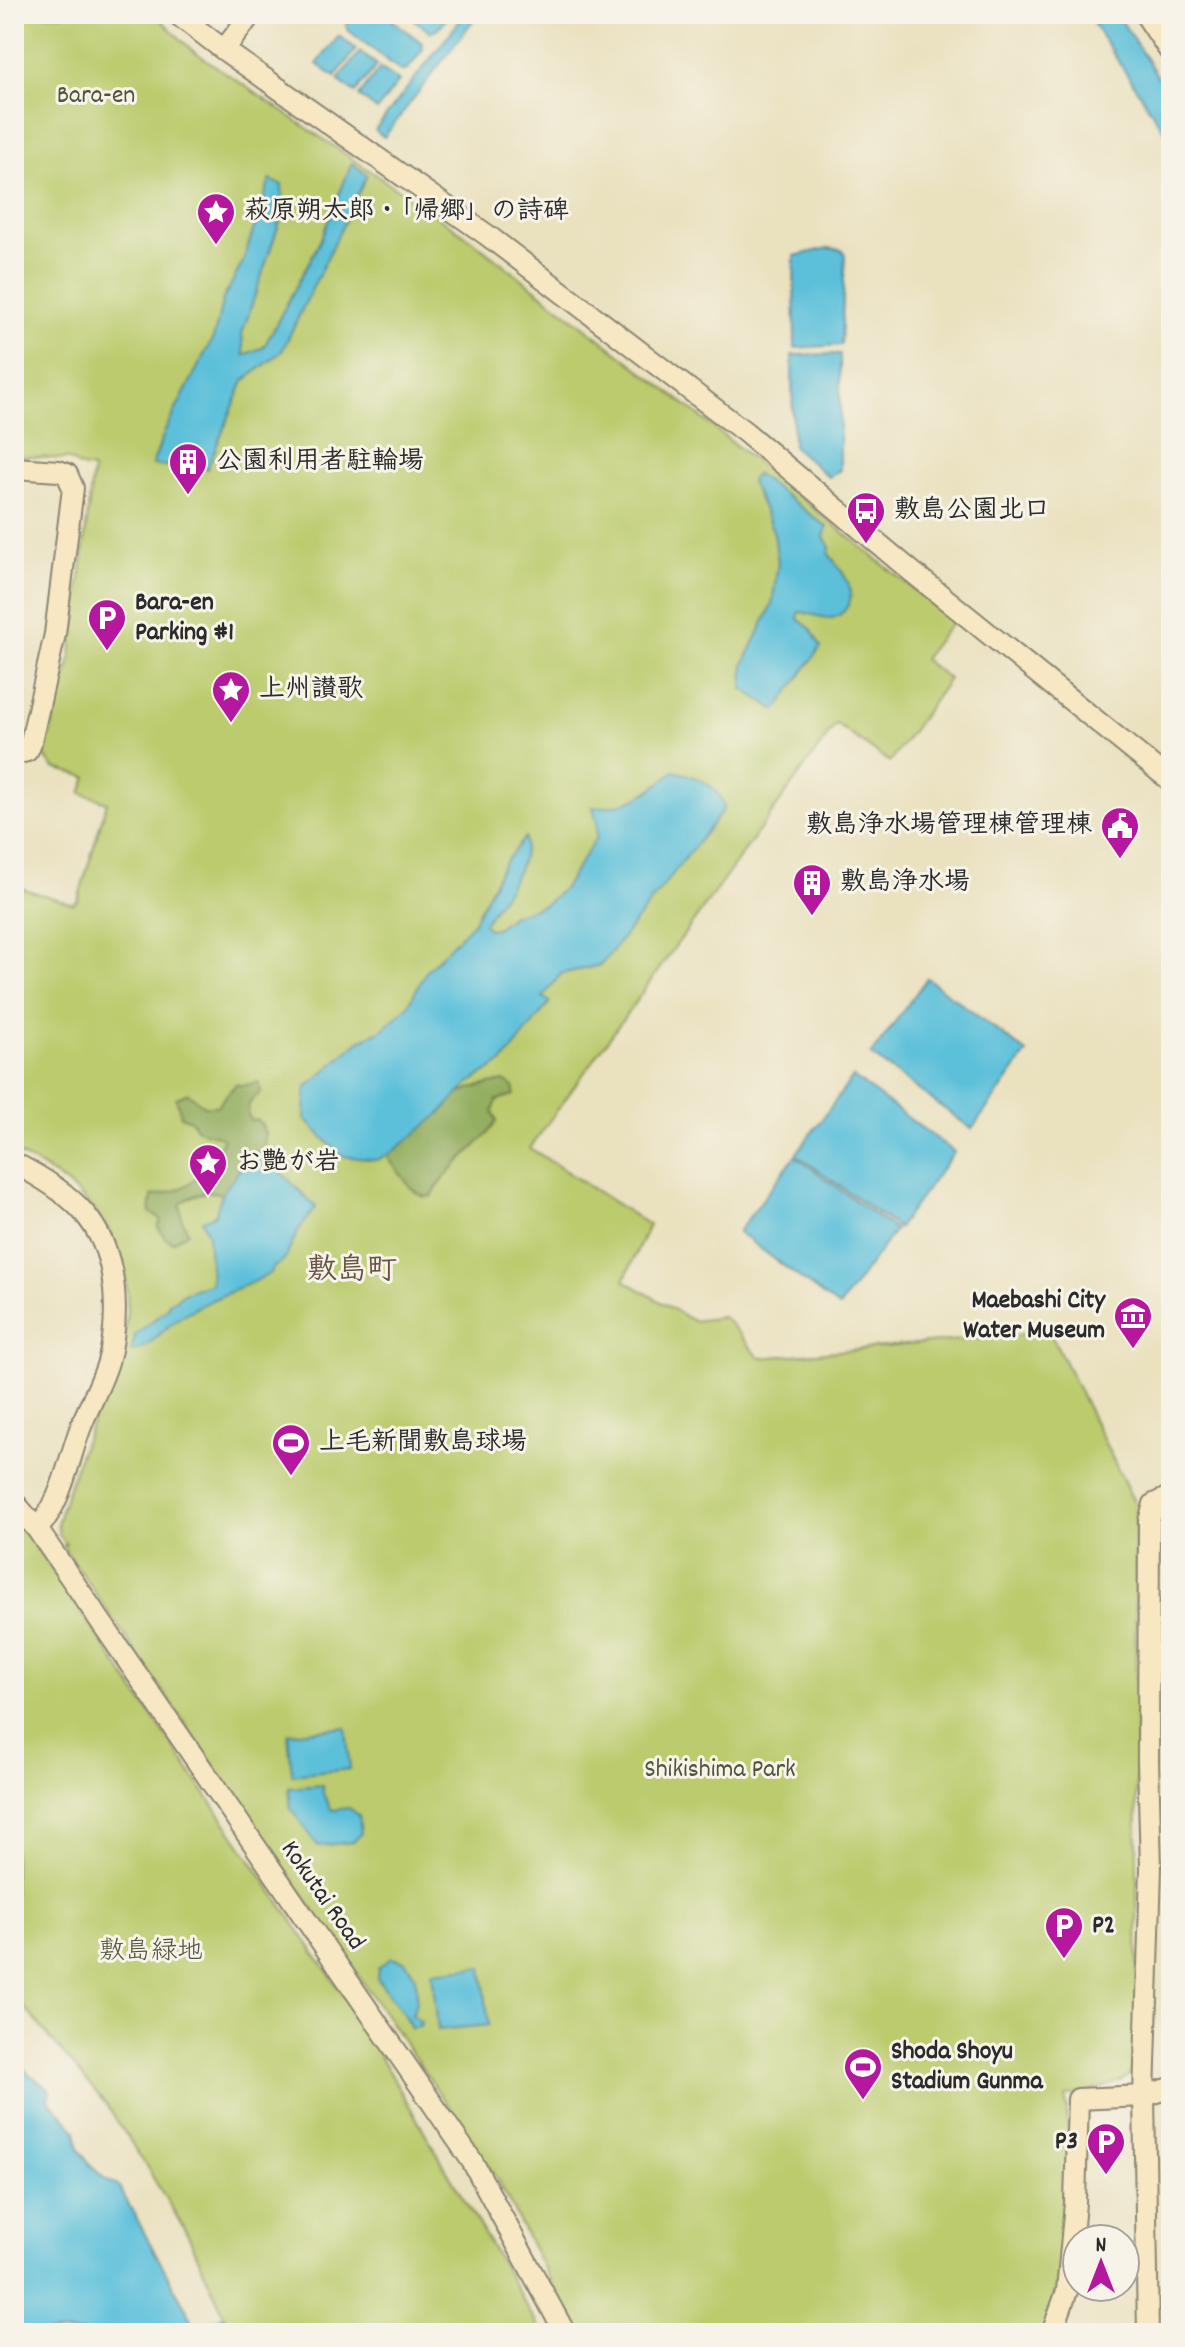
<svg xmlns="http://www.w3.org/2000/svg" width="1185" height="2347" font-family="Dekko,'Klee One',sans-serif">
	<style>
		.green { fill: #bbcb6d; stroke: #737b4c; stroke-width: 2 }
		.forest { fill: #94af60; stroke: #606d46; stroke-width: 2 }
		.water { fill: #5cc0da; stroke: #447682; stroke-width: 2 }
		.lines { fill: none; stroke-linecap: round; stroke-linejoin: round }
		.stream { stroke: #5cc0da; stroke-width: 5 }
		.secondary-casing { stroke: #8a8675; stroke-width: 24 }
		.secondary { stroke: #f7e8c3; stroke-width: 20 }
		.labels { text-anchor: middle; dominant-baseline: central; stroke-width: 6; stroke-linejoin: round; paint-order: stroke }
		.park-label { font-size: 26px; fill: #4f533c; stroke: #f7f3e8 }
		.poi-label { font-size: 26px; font-weight: bold; fill: #2b2b2b; stroke: #f7f3e8; text-anchor: start }
		.street-label { font-size: 26px; fill: #2b2b2b; stroke: #f7f3e8 }
		.quarter-label { font-size: 30px; font-weight: bold; fill: #685444; stroke: #f7f3e8 }
	</style>
	<rect width="100%" height="100%" fill="#f7f3e8"/>
	<filter id="ink" filterUnits="userSpaceOnUse"><feTurbulence type="fractalNoise" baseFrequency=".0125" numOctaves="2"/><feDisplacementMap in="SourceGraphic" scale="16" xChannelSelector="R" yChannelSelector="G"/><feConvolveMatrix kernelMatrix="1 2 1 2 8 2 1 2 1" color-interpolation-filters="sRGB"/></filter>
	<filter id="wash" filterUnits="userSpaceOnUse"><feTurbulence type="fractalNoise" baseFrequency=".006" numOctaves="4" result="noise"/><feDisplacementMap in="SourceGraphic" scale="32" xChannelSelector="R" yChannelSelector="G"/><feGaussianBlur stdDeviation="1.8" result="paint"/><feColorMatrix in="noise" values="0 0 0 0 0 0 0 0 0 0 0 0 0 0 0 0 0 1.4 0 .05"/><feComposite in="paint" operator="in"/></filter>
	<g filter="url(#wash)">
		<rect width="100%" height="100%" fill="#eae1bf"/>
		<path class="green" d="M 14,14 L 155,14 L 192,50 L 469,238 L 687,406 L 953,621 L 923,659 L 949,679 L 893,758 L 890,762 L 836,724 L 530,1148 L 649,1225 L 624,1280 L 693,1321 L 723,1317 C 734,1325 748,1346 760,1358 L 1050,1332 L 1135,1504 L 1138,2065 C 1124,2087 1090,2090 1066,2097 C 1071,2177 1069,2256 1044,2333 L 576,2333 L 500,2184 L 472,2141 L 63,1546 L 66,1544 L 59,1534 L 57,1523 C 66,1496 74,1469 84,1442 C 97,1408 115,1375 123,1339 C 143,1248 92,1190 14,1152 L 14,886 L 73,904 L 78,900 L 107,802 L 81,793 L 87,777 L 54,768 L 44,755 L 70,663 L 93,469 L 81,467 L 68,459 L 14,456 Z
			M 14,1520 L 46,1561 L 351,2006 L 542,2333 L 232,2333 L 189,2237 L 143,2161 L 106,2104 L 14,1995 Z"/>
		<path class="forest" d="M 504,1081 L 514,1087 L 514,1095 L 497,1100 L 493,1112 L 497,1121 C 478,1150 447,1166 432,1196 L 424,1197 L 412,1189 L 388,1158 L 388,1145 L 419,1111 L 472,1088 Z
			M 258,1082 L 261,1092 C 250,1102 244,1105 250,1120 L 257,1120 L 262,1125 L 265,1135 L 264,1146 L 226,1197 C 213,1187 193,1194 180,1204 L 182,1220 L 188,1232 L 173,1242 L 165,1238 L 158,1227 L 161,1220 L 150,1212 L 152,1196 C 172,1193 192,1187 203,1169 C 201,1160 204,1156 210,1148 L 219,1148 L 223,1139 C 210,1129 198,1137 192,1121 L 181,1116 L 176,1098 L 188,1093 L 204,1106 L 217,1106 L 236,1084 L 242,1086 Z"/>
		<path class="water" d="M 354,14 L 385,14 L 422,43 L 423,49 L 407,70 L 401,71 L 348,30 L 346,23 Z
			M 407,14 L 450,14 L 437,30 L 430,32 Z
			M 465,14 L 478,14 L 384,137 L 375,130 Z
			M 1087,14 L 1117,14 L 1171,97 L 1171,141 Z
			M 339,36 L 356,49 L 335,77 L 317,64 Z
			M 360,52 L 377,65 L 355,93 L 338,80 Z
			M 380,68 L 399,81 L 377,110 L 359,96 Z
			M 352,163 L 367,175 L 282,351 L 244,381 L 207,469 L 152,465 L 165,431 L 214,336 L 223,299 L 242,264 L 270,180 L 282,185 L 283,212 L 242,334 L 244,355 L 264,347 L 320,241 Z
			M 828,248 L 842,250 L 845,255 L 841,345 L 795,348 L 794,256 Z
			M 840,354 L 840,470 L 828,477 L 793,446 L 792,355 Z
			M 757,474 L 827,527 L 824,537 L 830,547 L 829,554 C 839,568 859,588 847,607 C 843,613 838,617 831,618 C 821,619 809,612 799,612 L 798,619 L 811,629 L 821,647 L 776,710 L 743,689 L 744,664 L 772,605 L 778,563 L 774,533 L 751,482 L 752,478 Z
			M 674,771 C 695,776 721,785 724,809 L 601,965 L 561,974 L 543,997 L 550,1002 L 503,1062 L 468,1084 L 441,1113 L 393,1152 L 377,1160 L 341,1156 L 305,1119 L 306,1088 L 359,1041 L 382,1030 L 407,1007 L 427,970 L 473,923 L 502,866 L 525,837 C 528,869 498,898 484,924 L 488,929 L 496,928 L 513,915 L 546,904 L 564,888 L 596,838 L 597,823 L 593,807 C 628,808 650,793 674,771 Z
			M 927,978 L 1027,1053 L 972,1129 L 871,1055 Z
			M 853,1077 L 954,1152 L 898,1228 L 796,1154 Z
			M 254,1151 L 265,1156 L 316,1207 L 298,1231 L 285,1259 L 273,1268 L 271,1273 C 239,1291 199,1301 171,1324 C 158,1335 148,1349 131,1352 L 135,1335 L 168,1308 L 168,1304 L 186,1292 L 211,1283 L 208,1235 L 202,1220 L 215,1215 L 222,1193 Z
			M 795,1156 L 895,1230 L 839,1307 L 738,1232 Z
			M 346,1727 L 350,1769 L 292,1775 L 288,1733 Z
			M 322,1785 L 323,1794 L 332,1810 L 349,1808 L 359,1815 L 361,1833 L 353,1842 L 318,1846 L 291,1809 L 289,1788 Z
			M 391,1958 L 405,1961 C 420,1977 419,1996 412,2015 L 421,2022 L 420,2026 L 411,2029 L 406,2017 L 377,1978 L 378,1968 Z
			M 482,1967 L 489,2025 L 438,2030 L 432,1972 Z
			M 14,2057 L 27,2072 L 50,2090 L 48,2100 L 76,2130 L 79,2148 L 89,2164 L 105,2179 L 118,2185 L 196,2327 L 223,2316 L 225,2321 L 209,2333 L 14,2333 Z"/>
		<g class="lines">
			<path class="stream" d="M 1161,2333 L 1171,2310"/>
		</g>
	</g>
	<g filter="url(#ink)">
		<g class="lines">
			<defs>
				<path id="secondary" d="M 177,14 L 224,50 L 487,235 L 745,432 L 911,571 L 1171,781
					M 1145,14 L 1171,53
					M 224,50 L 251,14
					M 14,468 L 59,471 L 67,474 L 73,488 L 55,634 L 30,746 L 27,751 L 14,754
					M 14,1163 C 71,1192 108,1222 114,1289 C 116,1313 115,1338 108,1362 C 101,1385 88,1407 80,1429 C 68,1462 61,1504 37,1529
					M 14,1502 L 37,1529 L 472,2161 L 565,2333
					M 1052,2333 L 1067,2291 L 1075,2203 L 1078,2099 L 1144,2096 L 1171,2088
					M 1148,2333 L 1144,2096 L 1151,1868 L 1148,1761 L 1149,1521 L 1154,1504 L 1171,1496"/>
			</defs>
			<use href="#secondary" class="secondary-casing"/>
			<use href="#secondary" class="secondary"/>
		</g>
	</g>
	<defs>
		<symbol id="sight-pin" viewBox="-11 -11 22 30"><path d="M0 17L-7.5 6A9.5 9.5 0 1 1 7.5 6Z" fill="#b5179e" stroke="#f7f3e8"/><path d="M0-6L1.8-2.2L6-1.7L2.9 1.2L3.7 5.4L0 3.3L-3.7 5.4L-2.9 1.2L-6-1.7L-1.8-2.2Z" fill="#fff"/></symbol>
		<symbol id="building-pin" viewBox="-11 -11 22 30"><path d="M0 17L-7.5 6A9.5 9.5 0 1 1 7.5 6Z" fill="#b5179e" stroke="#f7f3e8"/><path d="M-4-6H4V6H1V3H-1V6H-4ZM-2.5-4.3h1.7v1.8h-1.7ZM.8-4.3h1.7v1.8H.8ZM-2.5-1h1.7V.8h-1.7ZM.8-1h1.7V.8H.8Z" fill="#fff"/></symbol>
		<symbol id="bus-pin" viewBox="-11 -11 22 30"><path d="M0 17L-7.5 6A9.5 9.5 0 1 1 7.5 6Z" fill="#b5179e" stroke="#f7f3e8"/><path d="M-5-6H5V4H4V6H2V4H-2V6H-4V4H-5ZM-3.5-4V0h7V-4ZM-3.5 1.2v1.5H-2V1.2ZM2 1.2v1.5H3.5V1.2Z" fill="#fff"/></symbol>
		<symbol id="parking-pin" viewBox="-11 -11 22 30"><path d="M0 17L-7.5 6A9.5 9.5 0 1 1 7.5 6Z" fill="#b5179e" stroke="#f7f3e8"/><path d="M-3.5-5.5H1a3.5 3.5 0 0 1 0 7H-1V5.5H-3.5ZM-1-3.4V-.6H.8a1.4 1.4 0 0 0 0-2.8Z" fill="#fff"/></symbol>
		<symbol id="civic-pin" viewBox="-11 -11 22 30"><path d="M0 17L-7.5 6A9.5 9.5 0 1 1 7.5 6Z" fill="#b5179e" stroke="#f7f3e8"/><path d="M-.6-6.5H3V-4.5H.6V-3L4-1V1h2V6H-6V1h2V-1L-.6-3ZM-1.2 2.5V6h2.4V2.5Z" fill="#fff"/></symbol>
		<symbol id="museum-pin" viewBox="-11 -11 22 30"><path d="M0 17L-7.5 6A9.5 9.5 0 1 1 7.5 6Z" fill="#b5179e" stroke="#f7f3e8"/><path d="M0-6L6-3V-2H-6V-3ZM-5-1h2V3h-2ZM-1-1h2V3h-2ZM3-1h2V3H3ZM-6 4H6V6H-6Z" fill="#fff"/></symbol>
		<symbol id="stadium-pin" viewBox="-11 -11 22 30"><path d="M0 17L-7.5 6A9.5 9.5 0 1 1 7.5 6Z" fill="#b5179e" stroke="#f7f3e8"/><path d="M0-5a6.5 5 0 1 0 0 10a6.5 5 0 1 0 0-10ZM-3.5-1.8h7v3.6h-7Z" fill="#fff"/></symbol>
	</defs>
	<g fill-rule="evenodd">
		<use href="#sight-pin" x="194" y="190" width="44" height="60"/>
		<use href="#building-pin" x="166" y="440" width="44" height="60"/>
		<use href="#bus-pin" x="844" y="489" width="44" height="60"/>
		<use href="#parking-pin" x="85" y="596" width="44" height="60"/>
		<use href="#sight-pin" x="209" y="668" width="44" height="60"/>
		<use href="#civic-pin" x="1098" y="804" width="44" height="60"/>
		<use href="#building-pin" x="790" y="861" width="44" height="60"/>
		<use href="#sight-pin" x="186" y="1141" width="44" height="60"/>
		<use href="#museum-pin" x="1111" y="1294" width="44" height="60"/>
		<use href="#stadium-pin" x="269" y="1421" width="44" height="60"/>
		<use href="#parking-pin" x="1042" y="1904" width="44" height="60"/>
		<use href="#stadium-pin" x="841" y="2045" width="44" height="60"/>
		<use href="#parking-pin" x="1084" y="2120" width="44" height="60"/>
	</g>
	<g class="labels">
		<g class="park-label">
			<text x="96" y="96">Bara-en</text>
			<text x="720" y="1770">Shikishima Park</text>
			<text x="151" y="1952">敷島緑地</text>
		</g>
		<g class="poi-label">
			<text x="244" y="212">萩原朔太郎・「帰郷」の詩碑</text>
			<text x="216" y="462">公園利用者駐輪場</text>
			<text x="894" y="511">敷島公園北口</text>
			<text x="135" y="603">Bara-en<tspan x="135" dy="30">Parking #1</tspan></text>
			<text x="259" y="690">上州讃歌</text>
			<text x="1092" y="826" text-anchor="end">敷島浄水場管理棟管理棟</text>
			<text x="840" y="883">敷島浄水場</text>
			<text x="236" y="1163">お艶が岩</text>
			<text x="1105" y="1301" text-anchor="end">Maebashi City<tspan x="1105" dy="30">Water Museum</tspan></text>
			<text x="319" y="1443">上毛新聞敷島球場</text>
			<text x="1092" y="1926">P2</text>
			<text x="891" y="2052">Shoda Shoyu<tspan x="891" dy="30">Stadium Gunma</tspan></text>
			<text x="1078" y="2142" text-anchor="end">P3</text>
		</g>
		<g class="street-label">
			<text transform="translate(322 1896) rotate(55)">Kokutai Road</text>
		</g>
		<g class="quarter-label">
			<text x="352" y="1272">敷島町</text>
		</g>
	</g>
	<rect width="1185" height="2347" fill="none" stroke="#f7f3e8" stroke-width="48"/>
	<g transform="translate(1101 2263)"><circle r="38" fill="#f7f3e8" stroke="#a5a39c" stroke-width="2"/>
	<path d="M0-6L14 30L0 20L-14 30Z" fill="#b5179e"/>
	<text y="-12" font-size="22" font-weight="bold" text-anchor="middle" fill="#2b2b2b">N</text>
	</g>
</svg>
